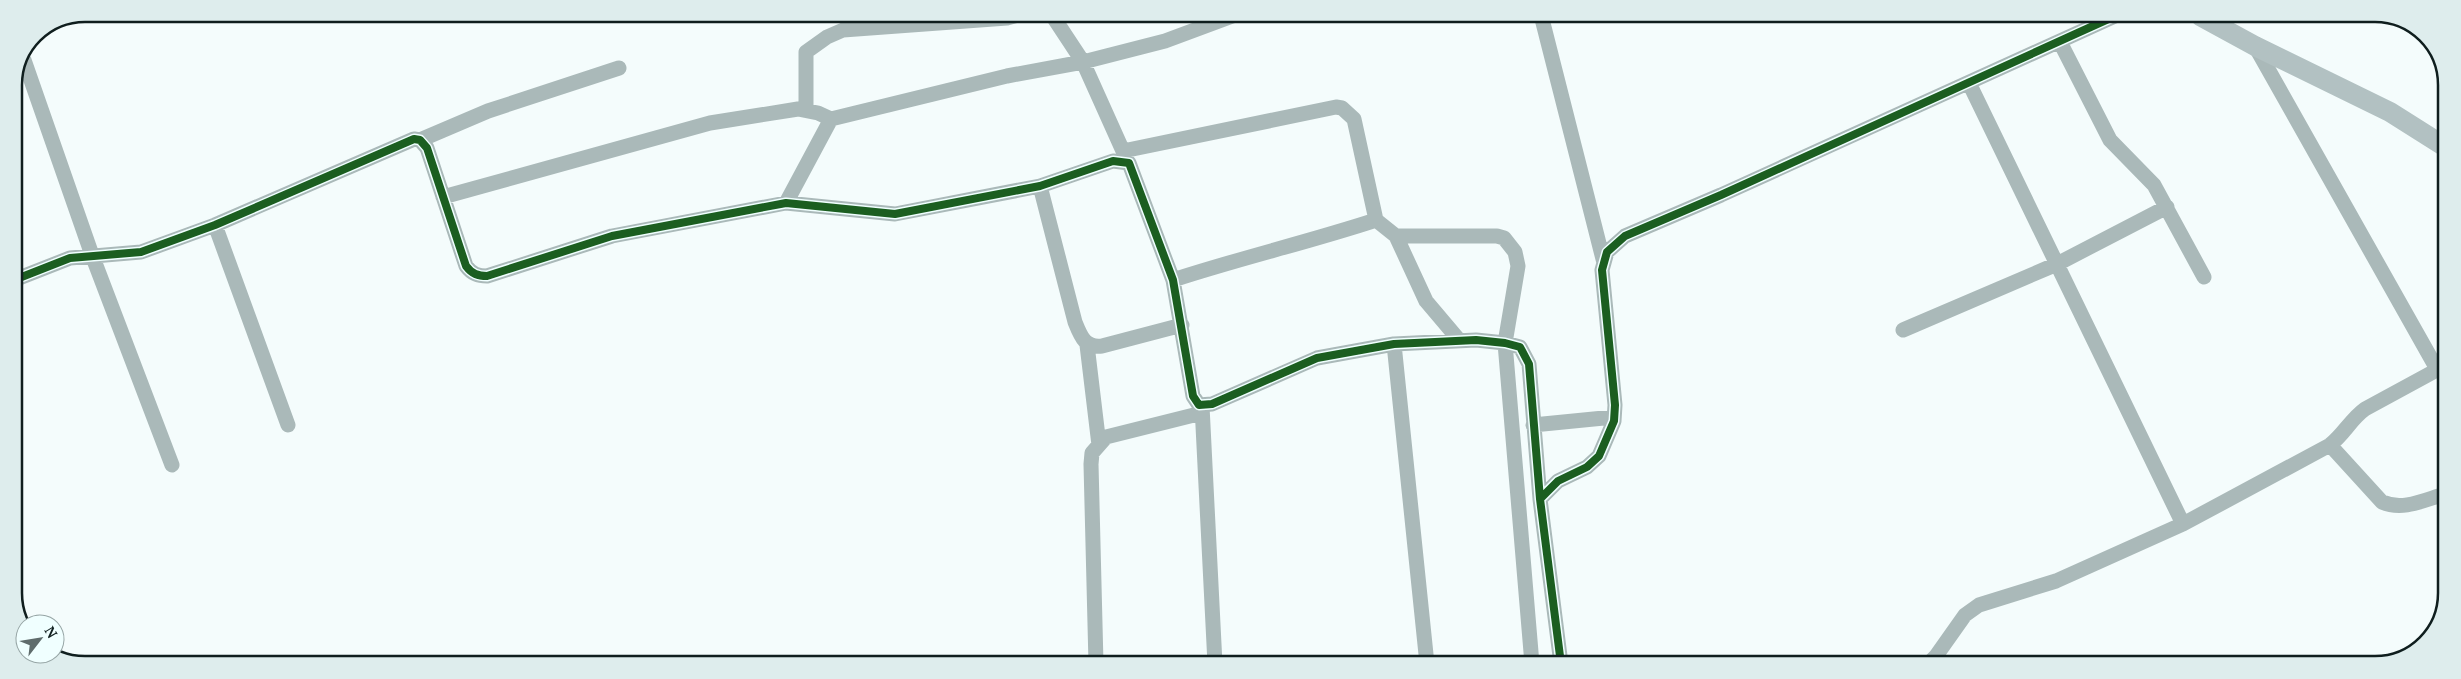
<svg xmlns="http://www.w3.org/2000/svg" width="2461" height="679" font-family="'PT Serif',serif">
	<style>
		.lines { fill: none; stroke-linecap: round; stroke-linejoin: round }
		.street { stroke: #aab9b9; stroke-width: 15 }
		.secondary { stroke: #b2c1c2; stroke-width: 20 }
		.cycleway-casing { stroke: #f0ffff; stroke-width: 11 }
		.cycleway { stroke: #1b5e20; stroke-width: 8 }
		.rim { fill: none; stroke: #0f1e1e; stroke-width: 2.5 }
	</style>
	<rect width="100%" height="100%" fill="#f4fcfc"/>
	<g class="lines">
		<path class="street" d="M 1052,15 L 1083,62 L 1127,160
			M 1541,15 L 1604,263
			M 2060,42 L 2110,140 L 2154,185 L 2204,277
			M 2255,46 L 2437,369
			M 24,60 L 92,255 L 172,465
			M 1969,83 L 2183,524
			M 806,110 L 806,52 L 827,37 L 843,30 L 1007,18 L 1018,15
			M 420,140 L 488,111 L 619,68
			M 1123,151 L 1336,107 L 1342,108 L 1354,119 L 1376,220
			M 1040,186 L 1075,322 C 1081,337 1085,348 1102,346 L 1182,325
			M 443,197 L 710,123 L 798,109 L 818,113 L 831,119 L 1007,76 L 1083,62 L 1165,41 L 1235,15
			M 786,203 L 831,119
			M 215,225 L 288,425
			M 1396,236 L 1426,301 L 1459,340
			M 14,280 L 70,258 L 141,252 L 215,225 L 414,139 L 420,140 L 427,148 L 466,266 C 472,274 478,276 487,276 L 612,236 L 786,203 L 895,214 L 1040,186 L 1113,161 L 1129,163 L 1173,280 L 1193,396 L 1199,405 L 1212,404 L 1317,358 L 1394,344 L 1476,340 L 1505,343 L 1520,347 L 1529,364 L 1540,499
			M 1173,280 C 1240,258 1309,242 1376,220 L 1396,236 L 1497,236 L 1504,238 L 1515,252 L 1518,266 L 1505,343 L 1532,664
			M 1903,330 L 2057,264 L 2167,207
			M 1394,344 L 1427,664
			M 1087,345 L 1099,445
			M 1202,406 L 1215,664
			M 1533,425 L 1614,417
			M 2330,445 L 2382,502 C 2403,511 2424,500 2445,494
			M 1096,664 L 1091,464 L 1092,453 L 1106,437 L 1202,413
			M 1561,664 L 1540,499 L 1558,481 L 1587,467 L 1599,456 L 1614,421 L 1615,405 L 1602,270 L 1607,252 L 1625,236 L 1721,195 L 2115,16
			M 1927,665 L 1936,656 L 1965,615 L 1979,605 L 2056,581 L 2183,524 L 2330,445 C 2344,434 2351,419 2365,409 L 2446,365"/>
		<path class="secondary" d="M 2200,16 L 2255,46 L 2390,112 L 2447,148"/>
		<defs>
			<path id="cycleway" d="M 14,280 L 70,258 L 141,252 L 215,225 L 414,139 L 420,140 L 427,148 L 466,266 C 472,274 478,276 487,276 L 612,236 L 786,203 L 895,214 L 1040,186 L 1113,161 L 1129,163 L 1173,280 L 1193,396 L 1199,405 L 1212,404 L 1317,358 L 1394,344 L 1476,340 L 1505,343 L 1520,347 L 1529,364 L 1540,499
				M 1561,664 L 1540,499 L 1558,481 L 1587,467 L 1599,456 L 1614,421 L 1615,405 L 1602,270 L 1607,252 L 1625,236 L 1721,195 L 2115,16"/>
		</defs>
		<use href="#cycleway" class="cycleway-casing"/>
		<use href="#cycleway" class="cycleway"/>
	</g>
	<path d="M0 0H2461V679H0ZM85 22H2375A63 63 0 0 1 2438 85V593A63 63 0 0 1 2375 656H85A63 63 0 0 1 22 593V85A63 63 0 0 1 85 22Z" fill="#deeded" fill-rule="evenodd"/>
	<path class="rim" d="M85 22H2375A63 63 0 0 1 2438 85V593A63 63 0 0 1 2375 656H85A63 63 0 0 1 22 593V85A63 63 0 0 1 85 22Z"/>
	<g transform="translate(40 639) rotate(59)"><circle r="24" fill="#f0ffff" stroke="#96a5a5"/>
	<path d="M0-4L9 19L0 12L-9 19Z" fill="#5f6c6c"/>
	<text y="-8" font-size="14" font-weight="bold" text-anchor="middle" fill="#0f1e1e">N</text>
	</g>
</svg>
